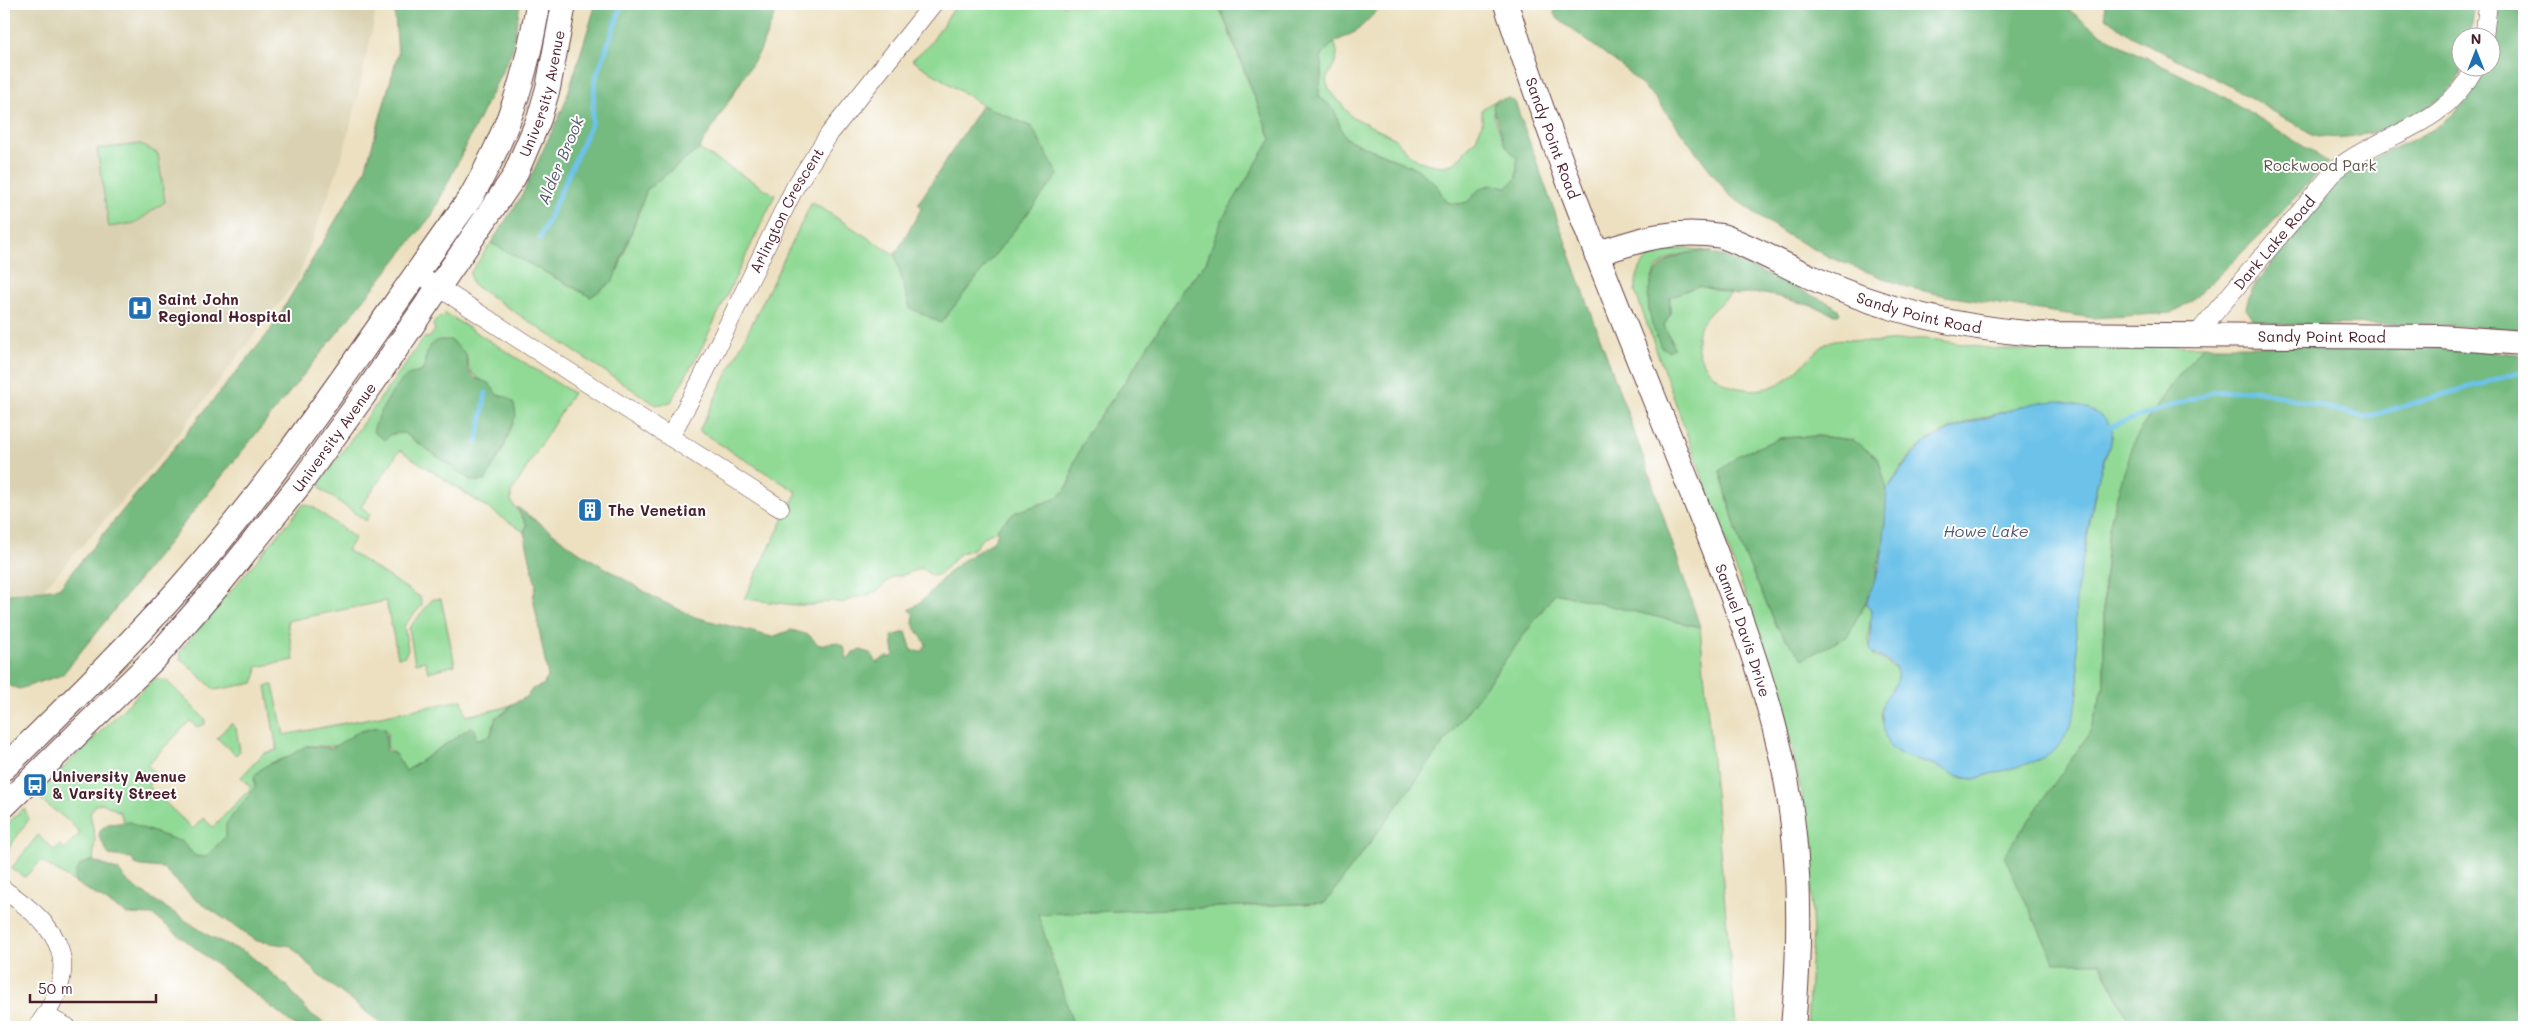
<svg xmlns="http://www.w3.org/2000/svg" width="2528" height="1031" font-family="Mali,sans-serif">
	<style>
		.built { fill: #d9d1b1 }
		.green { fill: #91da96; stroke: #6e7c60; fill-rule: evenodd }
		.forest { fill: #74ba7f; stroke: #5f6c55 }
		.water { fill: #6dc2e9; stroke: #5c708a }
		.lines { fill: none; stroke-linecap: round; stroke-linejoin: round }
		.stream { stroke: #6dc2e9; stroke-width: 5 }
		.street-casing { stroke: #623c41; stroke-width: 19 }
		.secondary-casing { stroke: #623c41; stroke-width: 26 }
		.street { stroke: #fff; stroke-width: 18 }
		.secondary { stroke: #fff; stroke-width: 24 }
		.labels { text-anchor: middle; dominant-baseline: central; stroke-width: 4; stroke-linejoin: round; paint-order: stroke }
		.street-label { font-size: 15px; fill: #4a1f2b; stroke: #fff }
		.park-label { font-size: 15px; fill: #5f574b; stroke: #fff }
		.poi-label { font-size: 15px; font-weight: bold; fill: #4a1f2b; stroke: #fff; text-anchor: start }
		.water-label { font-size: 16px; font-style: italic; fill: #56586e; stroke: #fff }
	</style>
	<rect width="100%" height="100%" fill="#fff"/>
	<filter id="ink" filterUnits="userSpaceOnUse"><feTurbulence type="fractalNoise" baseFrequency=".02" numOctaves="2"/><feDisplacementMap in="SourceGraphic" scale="10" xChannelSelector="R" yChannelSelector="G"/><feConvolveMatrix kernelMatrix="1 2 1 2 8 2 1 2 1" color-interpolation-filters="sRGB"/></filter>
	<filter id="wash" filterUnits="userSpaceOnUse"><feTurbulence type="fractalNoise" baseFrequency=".0096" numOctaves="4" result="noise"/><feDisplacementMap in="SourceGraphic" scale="20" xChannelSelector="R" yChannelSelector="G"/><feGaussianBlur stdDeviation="1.12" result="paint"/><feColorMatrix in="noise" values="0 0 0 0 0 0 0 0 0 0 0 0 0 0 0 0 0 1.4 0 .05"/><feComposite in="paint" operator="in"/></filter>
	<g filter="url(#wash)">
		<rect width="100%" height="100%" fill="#ece0c0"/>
		<path class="built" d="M 4,4 L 376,4 L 376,11 L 358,97 L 342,157 L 298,279 L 161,456 L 4,634 Z"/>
		<path class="green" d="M 957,4 L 1063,4 L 1064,6 L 1069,4 L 1218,4 L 1271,139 L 1222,220 L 1206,262 L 1183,291 L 1125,382 L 1087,434 L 1073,465 L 1071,479 L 1066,490 L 1055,499 L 1016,512 L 995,532 L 983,537 L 975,548 L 959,554 L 940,574 L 932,576 L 921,568 L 900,576 L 893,576 L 877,591 L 861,597 L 854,597 L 842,603 L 832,601 L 814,605 L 795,605 L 744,599 L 797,492 L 699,431 L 812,202 L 895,255 L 910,308 L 1032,127 L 982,105 L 912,60 L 930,44 Z
			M 1334,42 C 1342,58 1332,66 1326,80 L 1329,89 L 1351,116 L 1396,139 L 1406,152 L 1419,161 L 1434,165 L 1443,166 L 1455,163 L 1476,139 L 1482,124 L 1482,109 L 1496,100 C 1486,112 1507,148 1517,158 L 1517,178 L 1507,187 C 1501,186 1493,184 1487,186 C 1467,192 1477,209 1446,202 L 1435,184 L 1417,169 L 1347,139 C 1336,125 1338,106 1319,98 C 1318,84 1325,72 1321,58 L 1327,48 Z
			M 141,144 L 158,154 L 165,202 L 135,223 L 109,227 L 97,149 Z
			M 699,149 L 775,195 L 702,347 L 671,402 L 656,405 L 472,284 L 470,273 L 491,243 L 591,297 L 618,270 L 647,189 Z
			M 1687,248 L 1713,252 C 1691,250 1657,255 1651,281 C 1649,291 1649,302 1649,312 L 1674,343 L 1665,331 L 1664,325 L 1670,315 L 1670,297 L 1698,285 L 1731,294 C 1721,303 1709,312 1702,323 C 1685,350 1713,384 1739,388 C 1774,395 1789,378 1813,355 C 1820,349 1825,342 1835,340 C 1846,338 1857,341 1868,342 C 1889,342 1909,338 1929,339 C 1957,342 1986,350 2015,350 C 2041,351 2067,347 2094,345 C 2130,343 2167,346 2203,346 L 2171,385 L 2136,436 L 2109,527 L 2104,585 L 2104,686 L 2090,732 L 2075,756 L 2100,963 L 2132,1027 L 1807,1027 L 1813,933 L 1807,822 L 1781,694 L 1635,291 C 1638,254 1654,252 1687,248 ZM 2034,403 L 2113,435 L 2098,479 L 2074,605 L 2079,688 L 2071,723 L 2054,751 L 2038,760 L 1974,779 L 1963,778 L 1935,765 L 1898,754 C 1892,742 1881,727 1881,713 C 1882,701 1889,699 1894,690 C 1906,671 1889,662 1874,656 L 1868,641 L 1871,611 L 1866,604 L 1778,629 L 1741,547 L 1720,471 L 1780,438 L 1818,436 L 1853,440 L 1878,458 L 1887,490 C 1897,473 1910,453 1926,442 C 1953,422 2001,414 2034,403 Z
			M 445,313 L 573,393 L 511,493 L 511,501 L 527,525 L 524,532 L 400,450 L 361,507 L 370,514 L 366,521 L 322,490 L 319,484 L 424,338 L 430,337 L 435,330 L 433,325 L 437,318 L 445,316 ZM 466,354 C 471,386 482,372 497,395 L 507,397 C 507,417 511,439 500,456 C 498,459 494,462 492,465 C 486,477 487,484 470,480 L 404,433 L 391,434 L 411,374 C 422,373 424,370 425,359 Z
			M 304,504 L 313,507 L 355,538 L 347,550 L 420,597 L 422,605 L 404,626 L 408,649 L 405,656 L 398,657 L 386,601 L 287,621 L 294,660 L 256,667 L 257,673 L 253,683 L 215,690 L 181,659 L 180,651 Z
			M 1555,593 L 1700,627 L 1736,1027 L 1074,1027 L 1037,914 L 1325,903 Z
			M 433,599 L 441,599 L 455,665 L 428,672 L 425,661 L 415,663 L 409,628 Z
			M 155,678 L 168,682 L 205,719 L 205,724 L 197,727 L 190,721 L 147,765 L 158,775 L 148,786 L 193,829 L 203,818 L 213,827 L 251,788 L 241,777 L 264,753 L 277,750 L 266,686 L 273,685 L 284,735 L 462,700 L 466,716 L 503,708 L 512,704 L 493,724 L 491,735 L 476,740 L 471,727 L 406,771 C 403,766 400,761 397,757 C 388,745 385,752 388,733 L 377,727 L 358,732 L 338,746 L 306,746 L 286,758 L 273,762 L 257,772 L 254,781 L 255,787 C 250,794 234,817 228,821 L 226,836 L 206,857 L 195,856 L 182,842 L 124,822 L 120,812 L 102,803 L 95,805 L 90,813 L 95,838 L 93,861 L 87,862 L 75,880 L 76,883 L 41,861 L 25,877 L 11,869 L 38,835 L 54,850 L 60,845 L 64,849 L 80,833 C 67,817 50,809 36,795 Z
			M 231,723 L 236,728 L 240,751 L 236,755 L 217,738 Z
			M 24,808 L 29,819 L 4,855 L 4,827 Z"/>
		<path class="forest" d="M 394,4 L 520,4 L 512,51 L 432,215 L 62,675 L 19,689 L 4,684 L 4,595 L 59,588 L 270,331 L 365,171 L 398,54 Z
			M 596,4 L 779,4 L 760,51 L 699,149 L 647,189 L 613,281 L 591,297 L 491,243 L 521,197 L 564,106 Z
			M 1236,4 L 1382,4 C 1378,10 1361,28 1355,32 C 1341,39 1329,43 1321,58 C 1325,72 1318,84 1319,98 C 1342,109 1334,122 1347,139 L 1417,169 L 1436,184 L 1446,202 C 1477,209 1467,192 1487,186 C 1493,184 1501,186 1507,187 L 1517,178 L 1517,158 C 1499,141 1504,139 1497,119 C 1494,111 1491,107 1496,100 L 1509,98 L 1515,102 L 1649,473 L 1700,627 L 1555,593 L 1325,903 L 1038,914 L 1074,1027 L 386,1027 L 318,975 L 291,946 L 257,941 L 195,899 L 163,868 L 141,866 L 135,864 L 132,858 L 109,855 L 99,836 L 100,830 L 108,824 L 131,822 L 139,827 L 182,842 L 195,856 L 206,857 L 226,836 L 226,824 C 235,812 245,800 255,787 L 254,776 L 265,766 L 286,758 L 306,746 L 332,748 L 358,732 L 377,727 L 385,728 L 387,750 L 396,755 L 406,771 L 471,727 L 475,729 L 476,740 L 491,735 L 496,717 L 506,712 L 512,704 L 527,697 L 532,689 L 543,685 L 548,677 L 533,597 L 536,586 L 524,532 L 527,525 L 517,507 L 579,552 L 657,599 L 695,617 L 772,637 L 791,630 L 809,635 L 819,645 C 828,644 835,639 844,647 L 847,659 L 850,658 L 853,652 L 861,650 L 872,654 L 877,663 L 885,657 L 892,657 L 894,655 L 892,636 L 906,632 L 912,651 L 922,651 L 926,644 L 913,624 L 914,615 L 909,610 C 925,601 935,586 948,573 C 960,561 973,554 987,546 C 995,540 998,536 998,527 L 1016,512 L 1055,499 L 1065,490 L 1071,479 L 1073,465 L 1087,434 L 1125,382 L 1183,291 L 1206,262 L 1222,220 L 1271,139 L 1220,7 Z
			M 1556,4 L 2063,4 C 2106,46 2172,67 2224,97 C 2259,117 2293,140 2328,162 L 2266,229 L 2218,276 L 2192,300 L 2172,313 L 2093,318 L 1946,296 L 1907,287 L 1831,258 L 1787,235 L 1729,195 L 1656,99 L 1624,68 L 1558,19 L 1554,14 Z
			M 2104,4 L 2475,4 L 2470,37 L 2460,38 C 2460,47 2462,59 2461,68 C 2458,100 2389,130 2361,135 C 2344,138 2328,139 2312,134 L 2228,85 L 2131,36 L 2106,18 Z
			M 2501,4 L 2524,4 L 2524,330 L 2425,324 L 2286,325 L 2254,320 L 2246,309 C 2248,288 2267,269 2279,254 C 2300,226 2321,189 2351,170 C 2395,142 2442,139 2473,90 C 2478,83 2484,76 2487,68 L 2490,68 Z
			M 982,105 L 1032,127 L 1058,175 L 941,323 L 910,308 L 895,255 L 922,207 L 918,204 Z
			M 1698,251 C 1737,255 1792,288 1831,304 L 1838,309 L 1840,314 L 1834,314 L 1809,305 L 1775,296 L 1758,293 L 1737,295 L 1698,286 L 1670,297 L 1670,315 L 1664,325 L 1674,348 L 1668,351 L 1661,347 C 1640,302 1640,260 1698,251 Z
			M 439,340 L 451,340 L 466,354 L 468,369 L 474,378 L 489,383 L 497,395 L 507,397 L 514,403 L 516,415 L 504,446 L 485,481 L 471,480 L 404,433 L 391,434 L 385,440 L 373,432 C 376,417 393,388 405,377 C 410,372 418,375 423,370 C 427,357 425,346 439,340 Z
			M 2203,346 C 2310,347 2418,342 2524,355 L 2524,1027 L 2132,1027 L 2101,963 L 2055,963 L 2004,856 L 2090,732 L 2104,686 L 2104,585 L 2109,527 L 2120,485 L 2136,436 L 2171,385 Z
			M 1818,436 L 1853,440 L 1878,458 L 1887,490 L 1884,541 L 1873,588 L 1848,636 L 1803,659 L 1778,629 L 1741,547 L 1720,471 L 1739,455 L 1780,438 Z
			M 93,861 L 119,871 L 130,884 L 214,939 L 247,953 L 287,986 L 309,1013 L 330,1027 L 297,1027 L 153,915 L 127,914 L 76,883 L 75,873 L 81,864 Z"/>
		<path class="water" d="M 2058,401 C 2074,403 2103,411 2111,427 C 2116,436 2104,456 2102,466 C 2090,505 2086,546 2078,585 C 2067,639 2097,704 2055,750 C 2043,763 1993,772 1974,779 C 1959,778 1948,771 1935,765 C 1907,754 1887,761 1883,725 C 1883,717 1880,711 1883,703 C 1888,690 1902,686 1896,670 C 1893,660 1876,658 1870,650 L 1871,611 L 1866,604 L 1880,566 L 1884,541 L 1887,490 L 1908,460 L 1926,442 L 1956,427 L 2034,403 Z"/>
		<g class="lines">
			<path class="stream" d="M 540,238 L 592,122 L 595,81 L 622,4
				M 2111,426 L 2212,392 L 2255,390 L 2366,417 L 2524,371
				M 477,443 L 486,393"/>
		</g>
	</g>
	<g filter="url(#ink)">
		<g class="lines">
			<defs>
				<g id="street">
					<path d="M 2484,38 L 2488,4"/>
					<path d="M 429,281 L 780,508"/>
					<path id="s1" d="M 2196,335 L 2336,169 C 2387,130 2441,130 2475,68"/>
					<path id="s2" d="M 670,437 L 701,380 L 795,187 L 830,133 L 933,4"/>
					<path d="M 4,890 C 62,929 84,965 37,1027"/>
					<path d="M 46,1016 L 67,1027"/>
				</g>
				<g id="secondary">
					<path id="s3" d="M 1506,4 C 1555,156 1617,305 1676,453 C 1713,546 1753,640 1777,738 C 1801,831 1802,932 1793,1027"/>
					<path id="s4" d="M 1596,254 C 1641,239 1674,228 1722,236 C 1754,248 1784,265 1815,279 C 1886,311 1961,328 2037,334 L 2440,337 L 2524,343"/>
					<path d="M 4,768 C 64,709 125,650 181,587 C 288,465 376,328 471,197 C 509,131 526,78 538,4"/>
					<path id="s5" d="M 4,806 L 157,656 L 217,587 L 300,484 L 372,384 L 514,177 L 539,119 L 548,88 L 564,4"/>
				</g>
			</defs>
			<use href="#street" class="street-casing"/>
			<use href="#secondary" class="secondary-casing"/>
			<use href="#street" class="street"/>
			<use href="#secondary" class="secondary"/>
		</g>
	</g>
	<defs>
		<symbol id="hospital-square" viewBox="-11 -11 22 22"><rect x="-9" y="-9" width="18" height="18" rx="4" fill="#1f6fb2" stroke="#fff"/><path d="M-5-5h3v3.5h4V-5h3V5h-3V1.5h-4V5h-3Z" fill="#fff"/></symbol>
		<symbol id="building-square" viewBox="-11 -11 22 22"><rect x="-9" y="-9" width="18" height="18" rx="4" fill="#1f6fb2" stroke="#fff"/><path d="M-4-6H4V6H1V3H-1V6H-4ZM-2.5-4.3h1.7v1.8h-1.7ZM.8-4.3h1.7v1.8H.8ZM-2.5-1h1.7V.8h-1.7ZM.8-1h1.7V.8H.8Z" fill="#fff"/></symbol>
		<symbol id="bus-square" viewBox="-11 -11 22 22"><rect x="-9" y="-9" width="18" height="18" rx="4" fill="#1f6fb2" stroke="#fff"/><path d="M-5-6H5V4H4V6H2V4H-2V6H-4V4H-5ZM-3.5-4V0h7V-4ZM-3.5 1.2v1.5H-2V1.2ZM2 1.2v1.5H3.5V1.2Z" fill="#fff"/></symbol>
	</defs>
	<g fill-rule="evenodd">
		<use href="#hospital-square" x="126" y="294" width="28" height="28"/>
		<use href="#building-square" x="576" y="496" width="28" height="28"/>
		<use href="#bus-square" x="21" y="771" width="28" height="28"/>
	</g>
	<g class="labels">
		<g class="street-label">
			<text stroke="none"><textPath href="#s5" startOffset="901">University Avenue</textPath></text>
			<text stroke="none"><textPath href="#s3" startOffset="142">Sandy Point Road</textPath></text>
			<text stroke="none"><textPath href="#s2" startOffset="255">Arlington Crescent</textPath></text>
			<text stroke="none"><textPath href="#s1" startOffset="121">Dark Lake Road</textPath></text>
			<text stroke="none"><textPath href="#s4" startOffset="341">Sandy Point Road</textPath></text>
			<text stroke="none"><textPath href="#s4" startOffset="746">Sandy Point Road</textPath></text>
			<text stroke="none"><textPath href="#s5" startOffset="496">University Avenue</textPath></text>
			<text stroke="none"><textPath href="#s3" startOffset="670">Samuel Davis Drive</textPath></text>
		</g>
		<g class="park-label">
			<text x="2320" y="165">Rockwood Park</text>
		</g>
		<g class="poi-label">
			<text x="158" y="299">Saint John<tspan x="158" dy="17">Regional Hospital</tspan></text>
			<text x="608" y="510">The Venetian</text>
			<text x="52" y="776">University Avenue<tspan x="52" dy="17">&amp; Varsity Street</tspan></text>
		</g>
		<g class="water-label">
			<text transform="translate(560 160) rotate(-67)">Alder Brook</text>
			<text x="1986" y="530">Howe Lake</text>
		</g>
	</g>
	<rect width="2528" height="1031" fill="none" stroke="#fff" stroke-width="20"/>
	<g transform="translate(2476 52)"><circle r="24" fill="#ffffff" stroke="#b7a5aa"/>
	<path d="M0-4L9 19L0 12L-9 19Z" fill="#1f6fb2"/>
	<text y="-8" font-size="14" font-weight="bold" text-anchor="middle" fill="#4a1f2b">N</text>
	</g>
	<path d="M30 994v8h126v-8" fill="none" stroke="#4a1f2b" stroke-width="2.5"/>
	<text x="38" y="994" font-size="15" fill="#4a1f2b" stroke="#ffffff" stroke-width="4" paint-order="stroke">50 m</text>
</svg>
